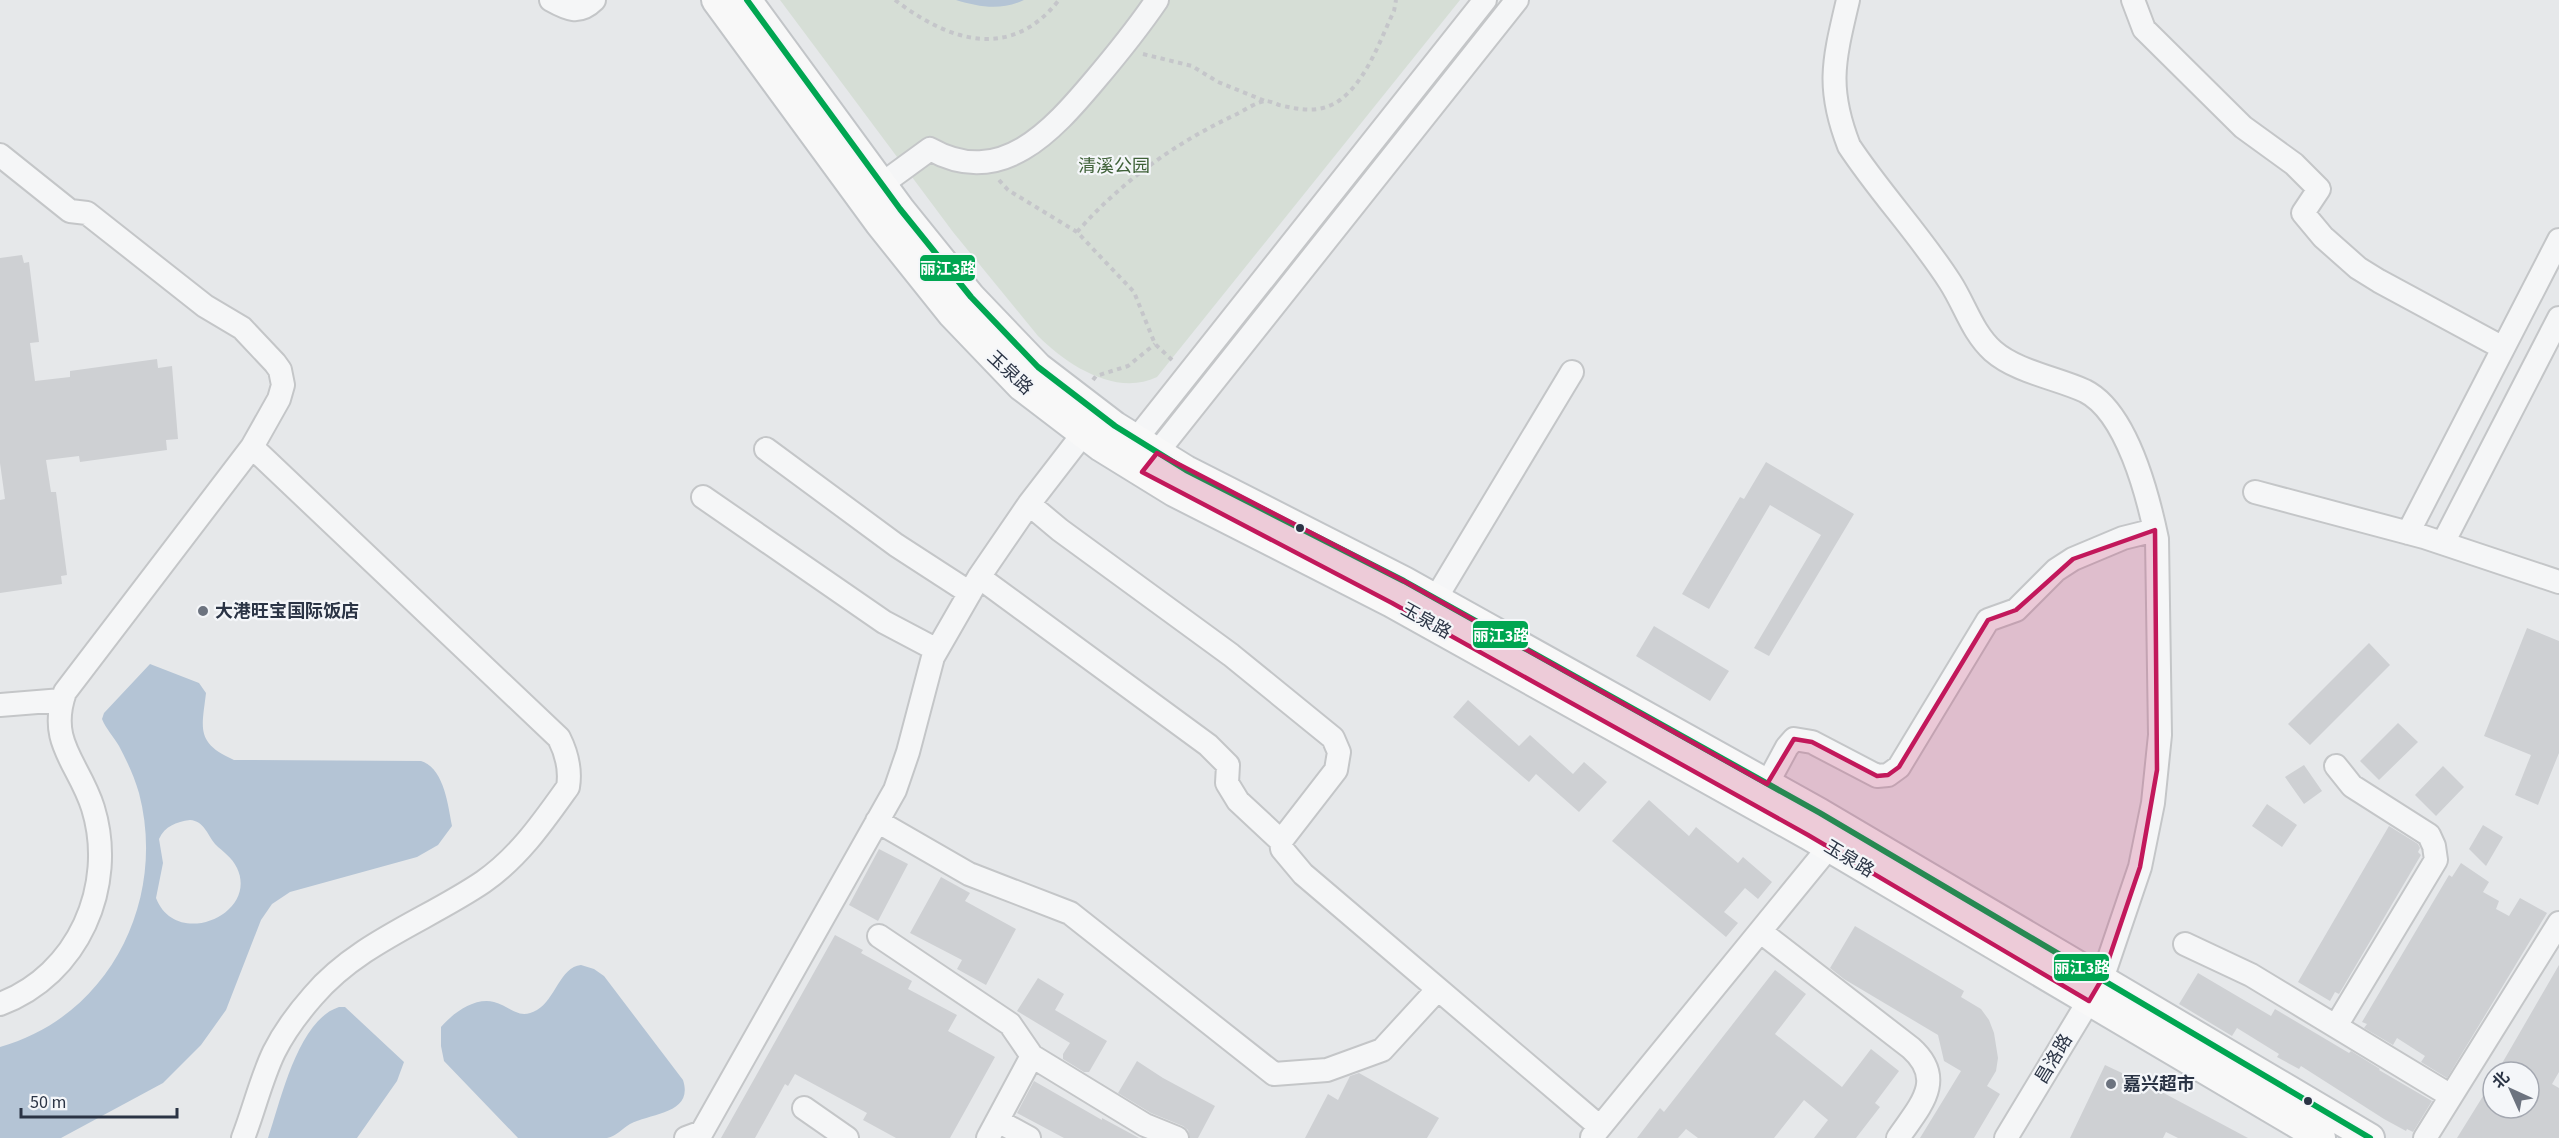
<svg xmlns="http://www.w3.org/2000/svg" width="2559" height="1138" font-family="'Source Sans 3','Noto Sans SC',sans-serif">
	<style>
		.green { fill: #d6ded6 }
		.water { fill: #b4c4d5; fill-rule: evenodd }
		.building { fill: #ced0d3 }
		.lines { fill: none; stroke-linecap: round; stroke-linejoin: round }
		.minor-casing { stroke: #c4c6c8; stroke-width: 26 }
		.major-casing { stroke: #c2c5c8; stroke-width: 32 }
		.path { stroke: #c5c6ca; stroke-width: 4; stroke-dasharray: 4.5 4.5; stroke-linecap: butt }
		.minor { stroke: #f5f6f7; stroke-width: 22 }
		.major { stroke: #f8f8f8; stroke-width: 28 }
		.bus-1-casing { stroke: #f4f6f9; stroke-width: 10 }
		.bus-1 { stroke: #00a651; stroke-width: 6 }
		.marked { fill: #c2185b; fill-opacity: 0.2; stroke: #c2185b; stroke-width: 4.5; stroke-linejoin: round }
		.bus-dot { fill: #2b3445; stroke: #f4f6f9; stroke-width: 2 }
		.poi-dot { fill: #6c737f; stroke: #f4f6f9; stroke-width: 2 }
		.labels { text-anchor: middle; dominant-baseline: central; stroke-width: 4.5; stroke-linejoin: round; paint-order: stroke }
		.park-label { font-size: 18px; fill: #3f6138; stroke: #f4f6f9 }
		.street-label { font-size: 18px; fill: #2b3445; stroke: #f4f6f9 }
		.poi-label { font-size: 18px; font-weight: bold; fill: #2b3445; stroke: #f4f6f9; text-anchor: start }
		.line-badge { stroke: #f4f6f9; stroke-width: 2 }
		.badge-label { font-size: 16px; text-anchor: middle; font-weight: bold; fill: #fff }
	</style>
	<rect width="100%" height="100%" fill="#e6e8ea"/>
	<path class="green" d="M 780,0 L 1460,0 L 1157,377 C 1116,397 1067,365 1038,336 L 953,232 Z"/>
	<path class="water" d="M 956,0 L 1024,0 C 1001,11 979,7 956,0 Z
		M 150,664 L 199,683 L 206,693 C 202,728 195,743 234,760 L 421,761 C 444,768 448,805 452,826 L 438,845 L 417,857 L 290,892 L 272,904 L 261,920 L 226,1010 L 201,1045 L 163,1083 L 61,1138 L 0,1138 L 0,1047 C 110,1016 167,900 139,793 C 134,776 127,761 119,746 C 114,737 106,729 102,719 L 104,713 ZM 190,820 C 204,821 207,834 215,844 C 223,852 232,857 237,868 C 259,914 176,950 156,898 L 163,863 L 159,839 C 165,826 176,822 190,820 Z
		M 581,965 L 594,969 L 604,976 L 683,1080 C 694,1114 651,1113 630,1124 C 623,1128 615,1137 607,1138 C 580,1138 546,1138 518,1138 L 444,1061 L 441,1046 L 441,1027 C 453,1013 475,997 494,1002 C 511,1006 518,1021 537,1010 C 555,1000 560,967 581,965 Z
		M 339,1007 L 345,1007 L 404,1062 L 397,1081 L 357,1138 L 268,1138 C 281,1100 298,1020 339,1007 Z"/>
	<path class="building" d="M 22,255 L 24,263 L 29,262 L 39,342 L 30,343 L 35,381 L 70,377 L 70,371 L 157,359 L 158,368 L 172,366 L 178,439 L 166,440 L 167,450 L 80,462 L 79,456 L 46,460 L 51,492 L 56,492 L 67,575 L 61,576 L 62,584 L 0,593 L 0,500 L 5,499 L 0,463 L 0,258 Z
		M 1766,462 L 1854,514 L 1769,656 L 1754,648 L 1821,535 L 1770,505 L 1709,609 L 1682,594 L 1740,497 L 1744,499 Z
		M 1654,626 L 1729,671 L 1710,701 L 1636,656 Z
		M 2527,628 L 2559,641 L 2559,753 L 2538,805 L 2515,795 L 2531,755 L 2484,736 Z
		M 2369,643 L 2390,665 L 2310,745 L 2288,724 Z
		M 1468,700 L 1519,746 L 1530,735 L 1573,774 L 1584,762 L 1607,782 L 1579,812 L 1536,774 L 1529,782 L 1453,717 Z
		M 2398,723 L 2418,742 L 2379,780 L 2360,761 Z
		M 2304,765 L 2322,791 L 2304,804 L 2285,777 Z
		M 2443,766 L 2464,787 L 2436,816 L 2415,795 Z
		M 1649,800 L 1689,836 L 1696,827 L 1738,863 L 1743,857 L 1772,882 L 1758,899 L 1745,888 L 1724,912 L 1738,923 L 1726,937 L 1612,841 Z
		M 2267,804 L 2297,825 L 2282,847 L 2252,826 Z
		M 2483,825 L 2503,837 L 2486,866 L 2469,849 Z
		M 2389,826 L 2418,844 L 2420,848 L 2418,852 L 2421,855 L 2339,994 L 2335,992 L 2330,1001 L 2298,982 Z
		M 879,849 L 908,864 L 878,921 L 849,905 Z
		M 2461,863 L 2489,882 L 2483,892 L 2499,901 L 2496,909 L 2509,916 L 2520,898 L 2547,913 L 2447,1078 L 2421,1062 L 2425,1056 L 2397,1038 L 2393,1045 L 2364,1028 L 2367,1024 L 2362,1022 L 2449,875 L 2452,877 Z
		M 941,877 L 970,893 L 965,901 L 1016,929 L 986,985 L 957,969 L 962,960 L 910,933 Z
		M 1855,926 L 1964,991 L 1961,997 L 1981,1009 L 1989,1020 L 1994,1033 L 1998,1058 L 1996,1071 L 1987,1086 L 2000,1094 L 1974,1138 L 1920,1138 L 1961,1071 L 1944,1061 L 1938,1035 L 1844,979 L 1830,968 Z
		M 835,935 L 863,950 L 861,953 L 912,981 L 908,989 L 957,1015 L 948,1031 L 995,1057 L 950,1138 L 896,1138 L 863,1120 L 867,1113 L 795,1074 L 788,1086 L 785,1084 L 755,1138 L 721,1138 Z
		M 2559,965 L 2559,1072 L 2552,1084 L 2559,1088 L 2559,1138 L 2457,1138 L 2493,1080 L 2493,1108 L 2529,1108 L 2529,1072 L 2497,1072 Z
		M 1775,970 L 1806,994 L 1775,1034 L 1842,1087 L 1871,1049 L 1899,1071 L 1875,1103 L 1880,1107 L 1856,1138 L 1814,1138 L 1828,1120 L 1804,1100 L 1774,1138 L 1698,1138 L 1686,1129 L 1678,1138 L 1637,1138 L 1660,1108 L 1664,1112 Z
		M 2198,973 L 2271,1016 L 2275,1009 L 2349,1053 L 2351,1051 L 2380,1069 L 2379,1070 L 2432,1101 L 2413,1132 L 2407,1129 L 2406,1131 L 2384,1119 L 2301,1066 L 2299,1069 L 2277,1057 L 2279,1054 L 2237,1028 L 2232,1036 L 2179,1004 Z
		M 1038,978 L 1064,994 L 1055,1010 L 1107,1041 L 1089,1072 L 1084,1072 L 1063,1059 L 1063,1054 L 1070,1043 L 1017,1011 Z
		M 1137,1061 L 1163,1078 L 1215,1106 L 1198,1138 L 1190,1138 L 1188,1130 L 1183,1126 L 1151,1113 L 1118,1093 Z
		M 2105,1065 L 2158,1090 L 2248,1138 L 2178,1138 L 2166,1132 L 2163,1138 L 2070,1138 Z
		M 1359,1073 L 1439,1118 L 1427,1138 L 1305,1138 L 1328,1094 L 1338,1100 L 1350,1076 Z
		M 1034,1081 L 1102,1120 L 1102,1118 L 1139,1138 L 1064,1138 L 1017,1113 Z"/>
	<g class="lines">
		<defs>
			<path id="minor" d="M 551,0 C 567,9 579,15 594,0
				M 1848,0 C 1834,60 1826,87 1849,146 C 1880,193 1920,235 1950,282 C 1965,305 1972,332 1993,351 C 2017,372 2057,378 2085,391 C 2127,412 2148,496 2157,539 L 2160,735 L 2153,803 L 2140,867 L 2102,979 L 2006,1138
				M 2133,0 L 2144,29 L 2243,127 L 2294,164 L 2319,189 L 2303,213 L 2323,237 L 2358,268 L 2379,281 L 2503,348
				M 0,155 L 70,211 L 87,213 L 205,306 L 242,328 L 275,363 L 280,370 L 283,385 L 279,399 L 252,447 L 65,692 C 47,743 79,763 93,808 C 117,886 78,975 0,1004
				M 882,184 L 930,149 C 1001,189 1052,131 1095,80 C 1117,54 1138,28 1157,0
				M 766,449 L 896,545 L 970,593
				M 1126,452 L 1485,0
				M 1148,464 L 1517,0
				M 2255,492 L 2424,537 L 2559,582
				M 703,497 L 884,622 L 937,650
				M 1029,504 L 1060,530 L 1231,655 L 1333,738 L 1339,752 L 1336,770 L 1281,841 L 1282,849 L 1303,874 L 1600,1127
				M 2408,533 L 2559,240
				M 2443,543 L 2559,318
				M 979,577 L 1208,745 L 1228,765 L 1227,783 L 1238,801 L 1281,841
				M 1436,598 L 1572,372
				M 0,705 L 62,700
				M 2336,766 L 2352,786 L 2429,835 L 2434,846 L 2436,860 L 2336,1026
				M 1767,784 L 1787,747 L 1794,739 L 1812,742 L 1877,776 L 1888,775 L 1899,767 L 1988,620 L 2016,610 L 2056,570 L 2073,559 L 2123,538 L 2155,530
				M 877,821 L 969,874 L 1070,913 L 1274,1074 L 1327,1070 L 1382,1050 L 1438,989
				M 1761,932 L 1911,1048 C 1947,1080 1919,1107 1898,1138
				M 879,936 L 1010,1024 L 1032,1056 L 1145,1125 L 1177,1138
				M 2185,944 L 2251,975 L 2451,1096
				M 804,1108 L 847,1138
				M 998,1121 L 1029,1138
				M 1592,1137 L 1829,847
				M 243,1138 C 254,1110 261,1079 274,1052 C 284,1032 298,1013 313,996 C 358,943 427,920 483,882 C 519,857 543,822 568,787 C 571,769 567,754 559,738 L 252,447
				M 686,1138 L 702,1132 L 895,790 L 908,752 L 933,657 L 979,577 L 1029,504 L 1083,434
				M 988,1138 L 1032,1056
				M 2425,1138 L 2559,923"/>
			<path id="major" d="M 716,0 L 880,224 L 952,314 L 1021,386 L 1101,447 L 1174,492 L 1392,603 L 1808,835 L 2321,1138
				M 747,0 L 900,209 L 971,297 L 1038,367 L 1115,426 L 1186,470 L 1404,581 L 1820,813 L 2370,1138"/>
		</defs>
		<use href="#minor" class="minor-casing"/>
		<use href="#major" class="major-casing"/>
		<path class="path" d="M 895,0 C 950,42 1011,61 1059,0
			M 1143,54 L 1192,66 L 1218,82 L 1265,101
			M 999,180 L 1008,190 L 1077,232 L 1134,292 L 1155,344 L 1172,360
			M 1077,232 C 1122,181 1175,143 1237,114 C 1245,110 1258,101 1266,101 C 1270,101 1276,104 1279,105 C 1301,110 1320,114 1340,100 C 1367,80 1380,40 1394,11 L 1396,0
			M 1093,380 L 1096,376 L 1128,366 L 1155,344"/>
		<use href="#minor" class="minor"/>
		<use href="#major" class="major"/>
		<defs>
			<path id="bus-1" d="M 747,0 L 900,209 L 971,297 L 1038,367 L 1115,426 L 1186,470 L 1404,581 L 1820,813 L 2370,1138"/>
		</defs>
		<use href="#bus-1" class="bus-1-casing"/>
		<use href="#bus-1" class="bus-1"/>
	</g>
	<path class="marked" d="M 1157,453 L 1404,581 L 1767,784 L 1794,739 L 1812,742 L 1877,776 L 1888,775 L 1899,767 L 1988,620 L 2016,610 L 2073,559 L 2155,530 L 2157,770 L 2140,867 L 2102,979 L 2089,1001 L 1808,835 L 1392,603 L 1142,472 Z"/>
	<g class="bus-dot">
		<circle cx="1300" cy="528" r="5"/>
		<circle cx="2308" cy="1101" r="5"/>
	</g>
	<g class="poi-dot">
		<circle cx="203" cy="611" r="6"/>
		<circle cx="2111" cy="1084" r="6"/>
	</g>
	<g class="labels">
		<g class="park-label">
			<text x="1114" y="166">清溪公园</text>
		</g>
		<g class="street-label">
			<text transform="translate(1010 373) rotate(43)">玉泉路</text>
			<text transform="translate(1426 621) rotate(29)">玉泉路</text>
			<text transform="translate(1849 859) rotate(31)">玉泉路</text>
			<text transform="translate(2054 1059) rotate(-59)">昌洛路</text>
		</g>
		<g class="poi-label">
			<text x="215" y="611">大港旺宝国际饭店</text>
			<text x="2123" y="1084">嘉兴超市</text>
		</g>
	</g>
	<g class="line-badge">
		<rect x="919" y="254" width="57" height="28" rx="6" fill="#00a651"/>
		<rect x="1472" y="620" width="57" height="29" rx="6" fill="#00a651"/>
		<rect x="2053" y="953" width="57" height="29" rx="6" fill="#00a651"/>
	</g>
	<g class="badge-label">
		<text x="948" y="274">丽江3路</text>
		<text x="1501" y="641">丽江3路</text>
		<text x="2082" y="973">丽江3路</text>
	</g>
	<g transform="translate(2511 1090) rotate(315)"><circle r="28" fill="#f4f6f9" stroke="#a4a8b1" stroke-width="1.5"/>
	<path d="M0-4.5L10 22L0 15L-10 22Z" fill="#6c737f"/>
	<text y="-9" font-size="16" font-weight="bold" text-anchor="middle" fill="#2b3445">北</text>
	</g>
	<path d="M21 1108v9h156v-9" fill="none" stroke="#2b3445" stroke-width="3"/>
	<text x="30" y="1108" font-size="18" fill="#2b3445" stroke="#f4f6f9" stroke-width="4.5" paint-order="stroke">50 m</text>
</svg>
